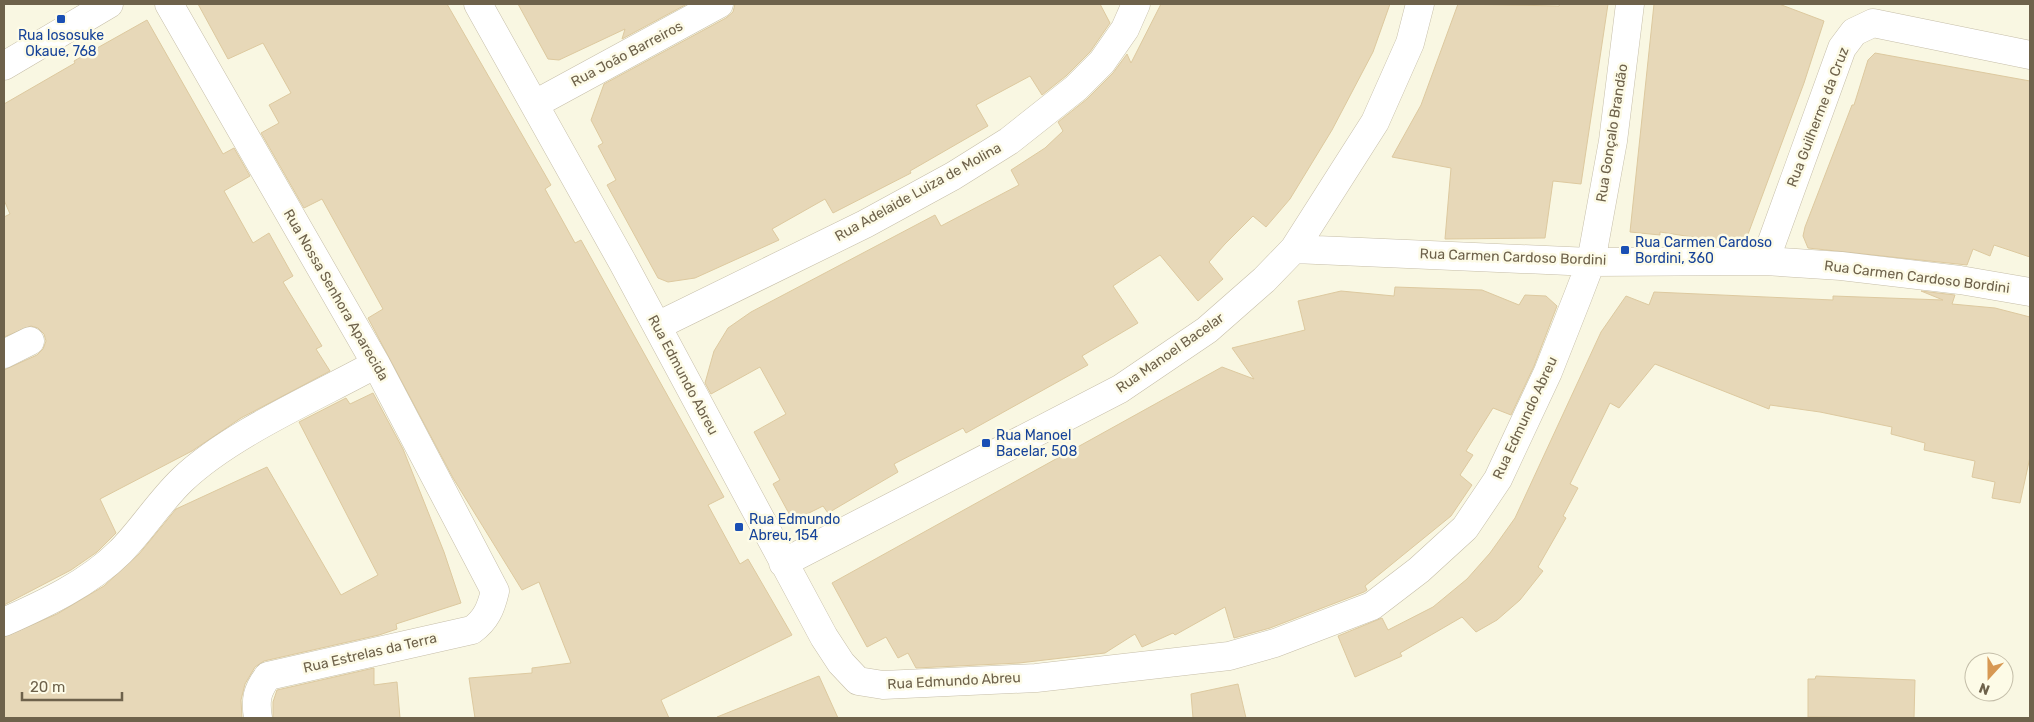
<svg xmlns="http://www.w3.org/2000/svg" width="2034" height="722" font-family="Rubik,sans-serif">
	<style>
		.building { fill: #e7d8b8; stroke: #ddc99f }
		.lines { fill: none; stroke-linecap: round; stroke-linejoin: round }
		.minor-casing { stroke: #c6bea8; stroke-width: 29 }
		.minor { stroke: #fff; stroke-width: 28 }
		.transit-dot { fill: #1a4fb4; stroke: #fdfbe7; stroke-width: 2 }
		.labels { text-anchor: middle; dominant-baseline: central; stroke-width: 5; stroke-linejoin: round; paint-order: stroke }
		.transit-label { font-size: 14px; fill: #164399; stroke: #fdfbe7; text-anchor: start }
		.street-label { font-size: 14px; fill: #6e624b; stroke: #fdfbe7 }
	</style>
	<rect width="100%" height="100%" fill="#f9f7e2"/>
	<path class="building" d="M 198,4 L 447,4 L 551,185 L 545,189 L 575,243 L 581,240 L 724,497 L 708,505 L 740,564 L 748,559 L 792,635 L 661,700 L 669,718 L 475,718 L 469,678 L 532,673 L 532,668 L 571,663 L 539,582 L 522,590 L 453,478 L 368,318 L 383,309 L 322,199 L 304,208 L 261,133 L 279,123 L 269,105 L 291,93 L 263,43 L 228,59 Z
		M 518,4 L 687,4 L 622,39 L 625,29 L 559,60 L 548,59 Z
		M 735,4 L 1100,4 L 1110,23 L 1090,52 L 1066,76 L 1042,95 L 1030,76 L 976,105 L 988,126 L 910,171 L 911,173 L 833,213 L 825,199 L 772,229 L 779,240 L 695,278 L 668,282 L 658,278 L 607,185 L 616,180 L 598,146 L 603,143 L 591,120 L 604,84 L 726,18 L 733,12 Z
		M 1161,4 L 1390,4 L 1373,52 L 1332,130 L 1290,199 L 1266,227 L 1253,216 L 1225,244 L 1209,262 L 1223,279 L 1198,301 L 1160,255 L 1113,286 L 1138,323 L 1082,356 L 1088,365 L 966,433 L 963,428 L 894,464 L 898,472 L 828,513 L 823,506 L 793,521 L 773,484 L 780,480 L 754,432 L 786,414 L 760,367 L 711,394 L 705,383 L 714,351 L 728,328 L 751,312 L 935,215 L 941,226 L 1019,185 L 1011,170 L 1045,148 L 1063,131 L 1058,122 L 1087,99 L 1113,73 L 1127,54 L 1131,63 Z
		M 1458,4 L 1559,6 L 1560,4 L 1608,4 L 1581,184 L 1553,181 L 1545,238 L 1445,239 L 1451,168 L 1392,157 L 1421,105 Z
		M 1654,4 L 1779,4 L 1824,21 L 1804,83 L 1744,245 L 1660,232 L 1660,235 L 1630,232 Z
		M 147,20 L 223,154 L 234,148 L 250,176 L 224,191 L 253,243 L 269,233 L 293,276 L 283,282 L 322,346 L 316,349 L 330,371 L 241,418 L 192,451 L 100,499 L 116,533 L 97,552 L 71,570 L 4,605 L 4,370 L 37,355 L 43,349 L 46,341 L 44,334 L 38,328 L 31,326 L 4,337 L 4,217 L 10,214 L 4,200 L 4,104 L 75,63 L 74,61 Z
		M 1875,53 L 2030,81 L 2030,257 L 1994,245 L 1990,256 L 1973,249 L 1967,265 L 1808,248 L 1803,236 L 1805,227 L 1852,105 L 1854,105 L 1868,60 Z
		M 1395,287 L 1482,290 L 1519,305 L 1525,295 L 1546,296 L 1557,306 L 1534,366 L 1511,415 L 1493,408 L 1466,451 L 1473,455 L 1460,475 L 1472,485 L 1451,516 L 1365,586 L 1367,590 L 1364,592 L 1270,628 L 1234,638 L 1225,607 L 1175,635 L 1173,633 L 1142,647 L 1135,634 L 1105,653 L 1019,663 L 916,668 L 908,653 L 898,658 L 886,637 L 867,647 L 832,583 L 1222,367 L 1254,379 L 1232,348 L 1305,330 L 1298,301 L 1341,291 L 1394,296 Z
		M 1921,291 L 1955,295 L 1952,304 L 1995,308 L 2030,317 L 2030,457 L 2020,503 L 1992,498 L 1995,482 L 1972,477 L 1975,461 L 1924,450 L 1925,443 L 1891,434 L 1892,427 L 1820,412 L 1770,405 L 1769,409 L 1655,364 L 1619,408 L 1610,403 L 1570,484 L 1578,488 L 1563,516 L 1566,518 L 1538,567 L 1543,571 L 1520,600 L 1497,620 L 1476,632 L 1462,617 L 1400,653 L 1402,656 L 1355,677 L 1338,636 L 1382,618 L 1388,630 L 1433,607 L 1467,579 L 1490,553 L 1515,518 L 1601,332 L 1626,296 L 1649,305 L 1654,292 L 1833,300 L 1833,296 L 1943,300 Z
		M 373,393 L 403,449 L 444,552 L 461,603 L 396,624 L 397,629 L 379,635 L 264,661 L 255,667 L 245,684 L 241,700 L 242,718 L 4,718 L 4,637 L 57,614 L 104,586 L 139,554 L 176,509 L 267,467 L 341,595 L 378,575 L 299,422 L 346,398 L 350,404 Z
		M 374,668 L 374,685 L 397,682 L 400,718 L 273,718 L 273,702 L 277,690 Z
		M 819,676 L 838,718 L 717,718 L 717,717 Z
		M 1816,676 L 1915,680 L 1914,718 L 1808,717 L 1808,679 L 1815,679 Z
		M 1238,684 L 1246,718 L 1193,718 L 1191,694 Z"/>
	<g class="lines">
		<defs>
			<path id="minor" d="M 169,4 L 376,364 L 495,591 C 491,608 486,620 472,630 L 268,676 C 257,690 255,700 258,718
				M 478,4 L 623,263 L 824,637 L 841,663 L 858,681 L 883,685 L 1036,678 L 1229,656 L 1275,643 L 1372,606 L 1419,570 L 1465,528 L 1498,479 L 1548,372 L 1578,296 L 1591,262 L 1613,141 L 1630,4
				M 4,66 L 109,4
				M 535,104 L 719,4
				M 1294,249 L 1591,262 L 1765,261 L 1841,266 L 1960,280 L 2030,292
				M 1765,261 L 1842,48 L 1854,32 L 1873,23 L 2030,55
				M 657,326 L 865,224 L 953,176 L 1009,141 L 1076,88 L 1102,62 L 1125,29 L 1136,4
				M 4,354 L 30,341
				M 783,563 L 1120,389 L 1207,330 L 1264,280 L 1294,249 L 1375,122 L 1410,43 L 1420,4
				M 4,622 C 44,604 88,584 120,552 C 142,530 159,502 182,480 C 230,434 316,397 376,364"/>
		</defs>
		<use href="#minor" class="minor-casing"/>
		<use href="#minor" class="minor"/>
	</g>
	<g class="transit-dot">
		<rect x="56" y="14" width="10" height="10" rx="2.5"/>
		<rect x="1620" y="245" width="10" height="10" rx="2.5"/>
		<rect x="981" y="438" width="10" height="10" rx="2.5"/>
		<rect x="734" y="522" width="10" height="10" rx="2.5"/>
	</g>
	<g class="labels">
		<g class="transit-label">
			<text x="61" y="35" text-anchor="middle">Rua Iososuke<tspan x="61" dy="16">Okaue, 768</tspan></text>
			<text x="1635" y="242">Rua Carmen Cardoso<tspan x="1635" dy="16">Bordini, 360</tspan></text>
			<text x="996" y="435">Rua Manoel<tspan x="996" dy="16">Bacelar, 508</tspan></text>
			<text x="749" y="519">Rua Edmundo<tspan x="749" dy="16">Abreu, 154</tspan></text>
		</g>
		<g class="street-label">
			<text transform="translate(627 54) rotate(-28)">Rua João Barreiros</text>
			<text transform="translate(1818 117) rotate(-69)">Rua Guilherme da Cruz</text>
			<text transform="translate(1612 133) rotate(-81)">Rua Gonçalo Brandão</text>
			<text transform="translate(918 192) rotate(-29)">Rua Adelaide Luiza de Molina</text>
			<text transform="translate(1513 257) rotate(2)">Rua Carmen Cardoso Bordini</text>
			<text transform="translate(1917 277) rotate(7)">Rua Carmen Cardoso Bordini</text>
			<text transform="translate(336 295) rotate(60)">Rua Nossa Senhora Aparecida</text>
			<text transform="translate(1170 353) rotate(-35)">Rua Manoel Bacelar</text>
			<text transform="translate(683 375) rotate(62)">Rua Edmundo Abreu</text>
			<text transform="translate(1525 418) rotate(-65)">Rua Edmundo Abreu</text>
			<text transform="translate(370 653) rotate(-13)">Rua Estrelas da Terra</text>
			<text transform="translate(954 681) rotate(-3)">Rua Edmundo Abreu</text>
		</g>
	</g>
	<rect width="2034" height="722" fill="none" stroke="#6e624b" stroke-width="10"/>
	<g transform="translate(1989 677) rotate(201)"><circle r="24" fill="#fdfbe7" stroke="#c4bea9"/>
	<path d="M0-4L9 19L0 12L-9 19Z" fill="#d79853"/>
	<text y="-8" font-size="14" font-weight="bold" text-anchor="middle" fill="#6e624b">N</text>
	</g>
	<path d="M22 692v8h100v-8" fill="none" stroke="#6e624b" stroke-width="2.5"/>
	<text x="30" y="692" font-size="15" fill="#6e624b" stroke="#fdfbe7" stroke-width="4" paint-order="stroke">20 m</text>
</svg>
